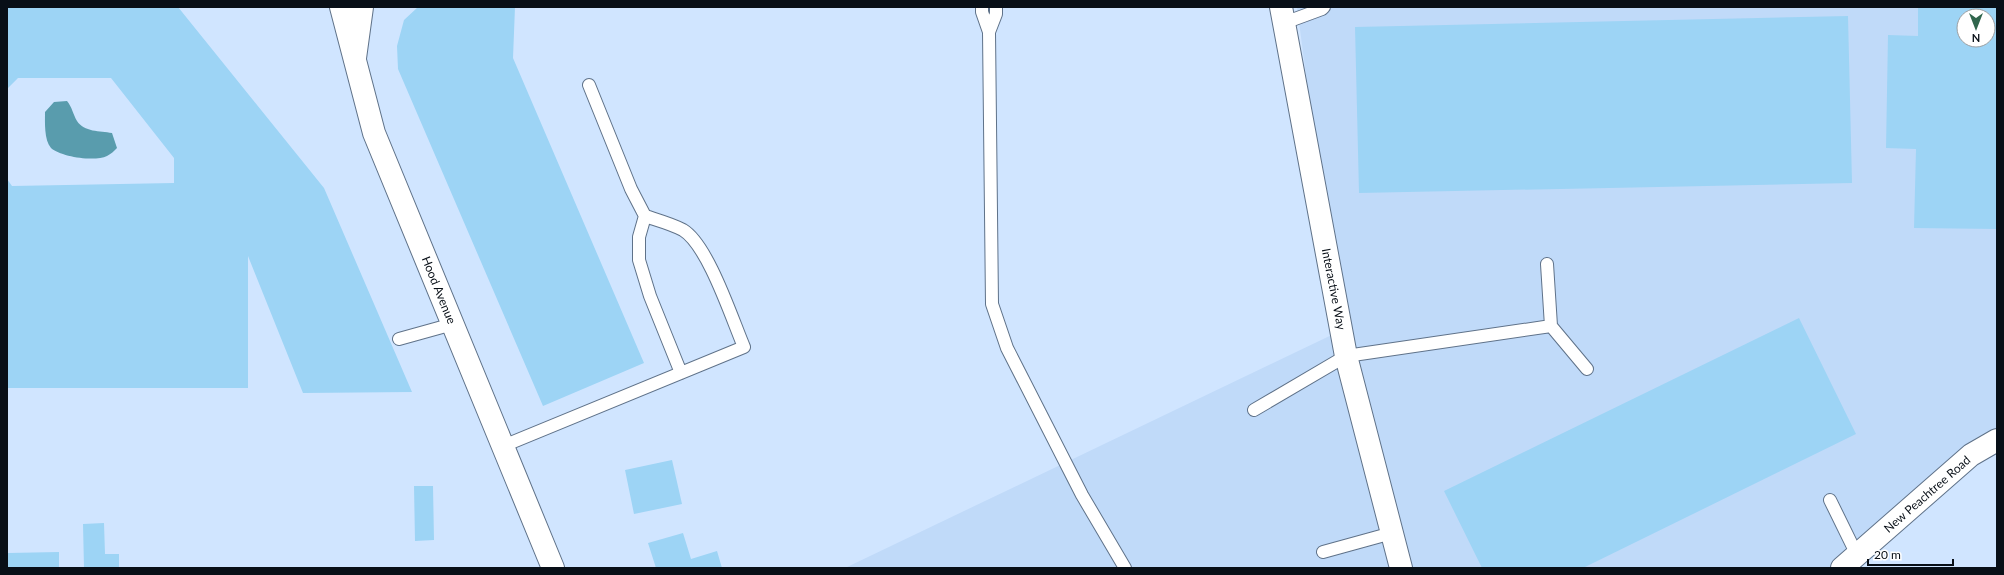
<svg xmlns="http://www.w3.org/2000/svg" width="2004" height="575" font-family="Lato,sans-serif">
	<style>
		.built { fill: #c0daf9; fill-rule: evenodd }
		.water { fill: #599cad }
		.building { fill: #9dd4f5; fill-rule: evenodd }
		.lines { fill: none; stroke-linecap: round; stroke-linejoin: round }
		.service-casing { stroke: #5f7289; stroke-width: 14 }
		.minor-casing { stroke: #5f7289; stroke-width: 24 }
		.tertiary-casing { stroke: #5f7289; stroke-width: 24 }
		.secondary-casing { stroke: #5f7289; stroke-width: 24 }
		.service { stroke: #fff; stroke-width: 12 }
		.minor { stroke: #fff; stroke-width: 22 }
		.tertiary { stroke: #fff; stroke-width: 22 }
		.secondary { stroke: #fff; stroke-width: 22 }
		.labels { text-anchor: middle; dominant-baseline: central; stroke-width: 4; stroke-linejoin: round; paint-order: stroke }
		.street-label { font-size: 12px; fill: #080f17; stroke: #fff }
	</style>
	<rect width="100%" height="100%" fill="#d0e5ff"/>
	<path class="built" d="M 1297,7 L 1997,7 L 1997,439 L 1836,568 L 845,568 L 1340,331 ZM 1964,16 L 1988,16 L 1988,40 L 1964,40 Z"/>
	<path class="water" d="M 67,101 C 72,107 73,114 77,121 C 84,132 100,131 112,133 L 117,148 C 114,151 111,154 107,156 C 95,162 61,157 51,148 C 44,140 45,122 45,112 L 54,102 Z"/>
	<path class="building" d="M 7,7 L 178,7 L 324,188 L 412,392 L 303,393 L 248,256 L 248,388 L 7,388 L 7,179 L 12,186 L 174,183 L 174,158 L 111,78 L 18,78 L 7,89 Z
		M 418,7 L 515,7 L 513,58 L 644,363 L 543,406 L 398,69 L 397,46 L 404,20 Z
		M 1918,7 L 1997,7 L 1997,229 L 1914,228 L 1916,149 L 1886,148 L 1888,35 L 1918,36 ZM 1964,16 L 1988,16 L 1988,40 L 1964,40 Z
		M 1848,16 L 1852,183 L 1359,193 L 1355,27 Z
		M 1799,318 L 1856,434 L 1583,568 L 1482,568 L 1444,491 Z
		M 672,460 L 682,504 L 634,514 L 625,470 Z
		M 414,486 L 433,486 L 434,540 L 415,541 Z
		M 104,523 L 105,554 L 119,554 L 119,568 L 84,568 L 83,524 Z
		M 683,533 L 691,559 L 717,551 L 722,568 L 656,568 L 648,543 Z
		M 59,552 L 59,568 L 8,568 L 8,553 Z"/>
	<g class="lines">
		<defs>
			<path id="service" d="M 982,7 L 982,12 L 989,32 L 992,304 L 1007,348 L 1082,495 L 1125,568
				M 1284,23 L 1322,9 L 1324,7
				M 989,32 L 996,14 L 996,7
				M 645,216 L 639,237 L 639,260 L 650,296 L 681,373
				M 1547,264 L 1551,326
				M 399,339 L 453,324
				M 1254,410 L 1346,356 L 1551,326 L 1587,369
				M 503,446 L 744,347 C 732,319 708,245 683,230 C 672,224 657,220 645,216 L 631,189 L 589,85
				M 1830,500 L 1857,555
				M 1323,552 L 1392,533"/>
			<path id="minor" d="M 341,7 L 374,133 L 553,568
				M 1281,7 L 1346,356 L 1401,568"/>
			<path id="tertiary" d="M 1842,568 L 1971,455 L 1997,440"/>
			<path id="secondary" d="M 355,58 L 362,7"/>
		</defs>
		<use href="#service" class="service-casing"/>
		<use href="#minor" class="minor-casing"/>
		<use href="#tertiary" class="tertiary-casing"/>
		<use href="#secondary" class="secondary-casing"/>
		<use href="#service" class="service"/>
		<use href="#minor" class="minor"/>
		<use href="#tertiary" class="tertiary"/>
		<use href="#secondary" class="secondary"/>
	</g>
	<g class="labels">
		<g class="street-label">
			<text transform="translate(1334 289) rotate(79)">Interactive Way</text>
			<text transform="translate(439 290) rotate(68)">Hood Avenue</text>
			<text transform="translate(1927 494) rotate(-41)">New Peachtree Road</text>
		</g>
	</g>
	<rect width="2004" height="575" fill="none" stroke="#080f17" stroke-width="16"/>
	<g transform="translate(1976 28) rotate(180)"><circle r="19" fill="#ffffff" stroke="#9c9fa2"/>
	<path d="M0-3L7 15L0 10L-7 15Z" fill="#30664d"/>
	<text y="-6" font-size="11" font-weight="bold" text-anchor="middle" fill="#080f17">N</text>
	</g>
	<path d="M1868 559v6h85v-6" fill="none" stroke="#080f17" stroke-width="2"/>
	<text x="1874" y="559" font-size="12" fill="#080f17" stroke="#ffffff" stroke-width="3" paint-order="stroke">20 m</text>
</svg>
